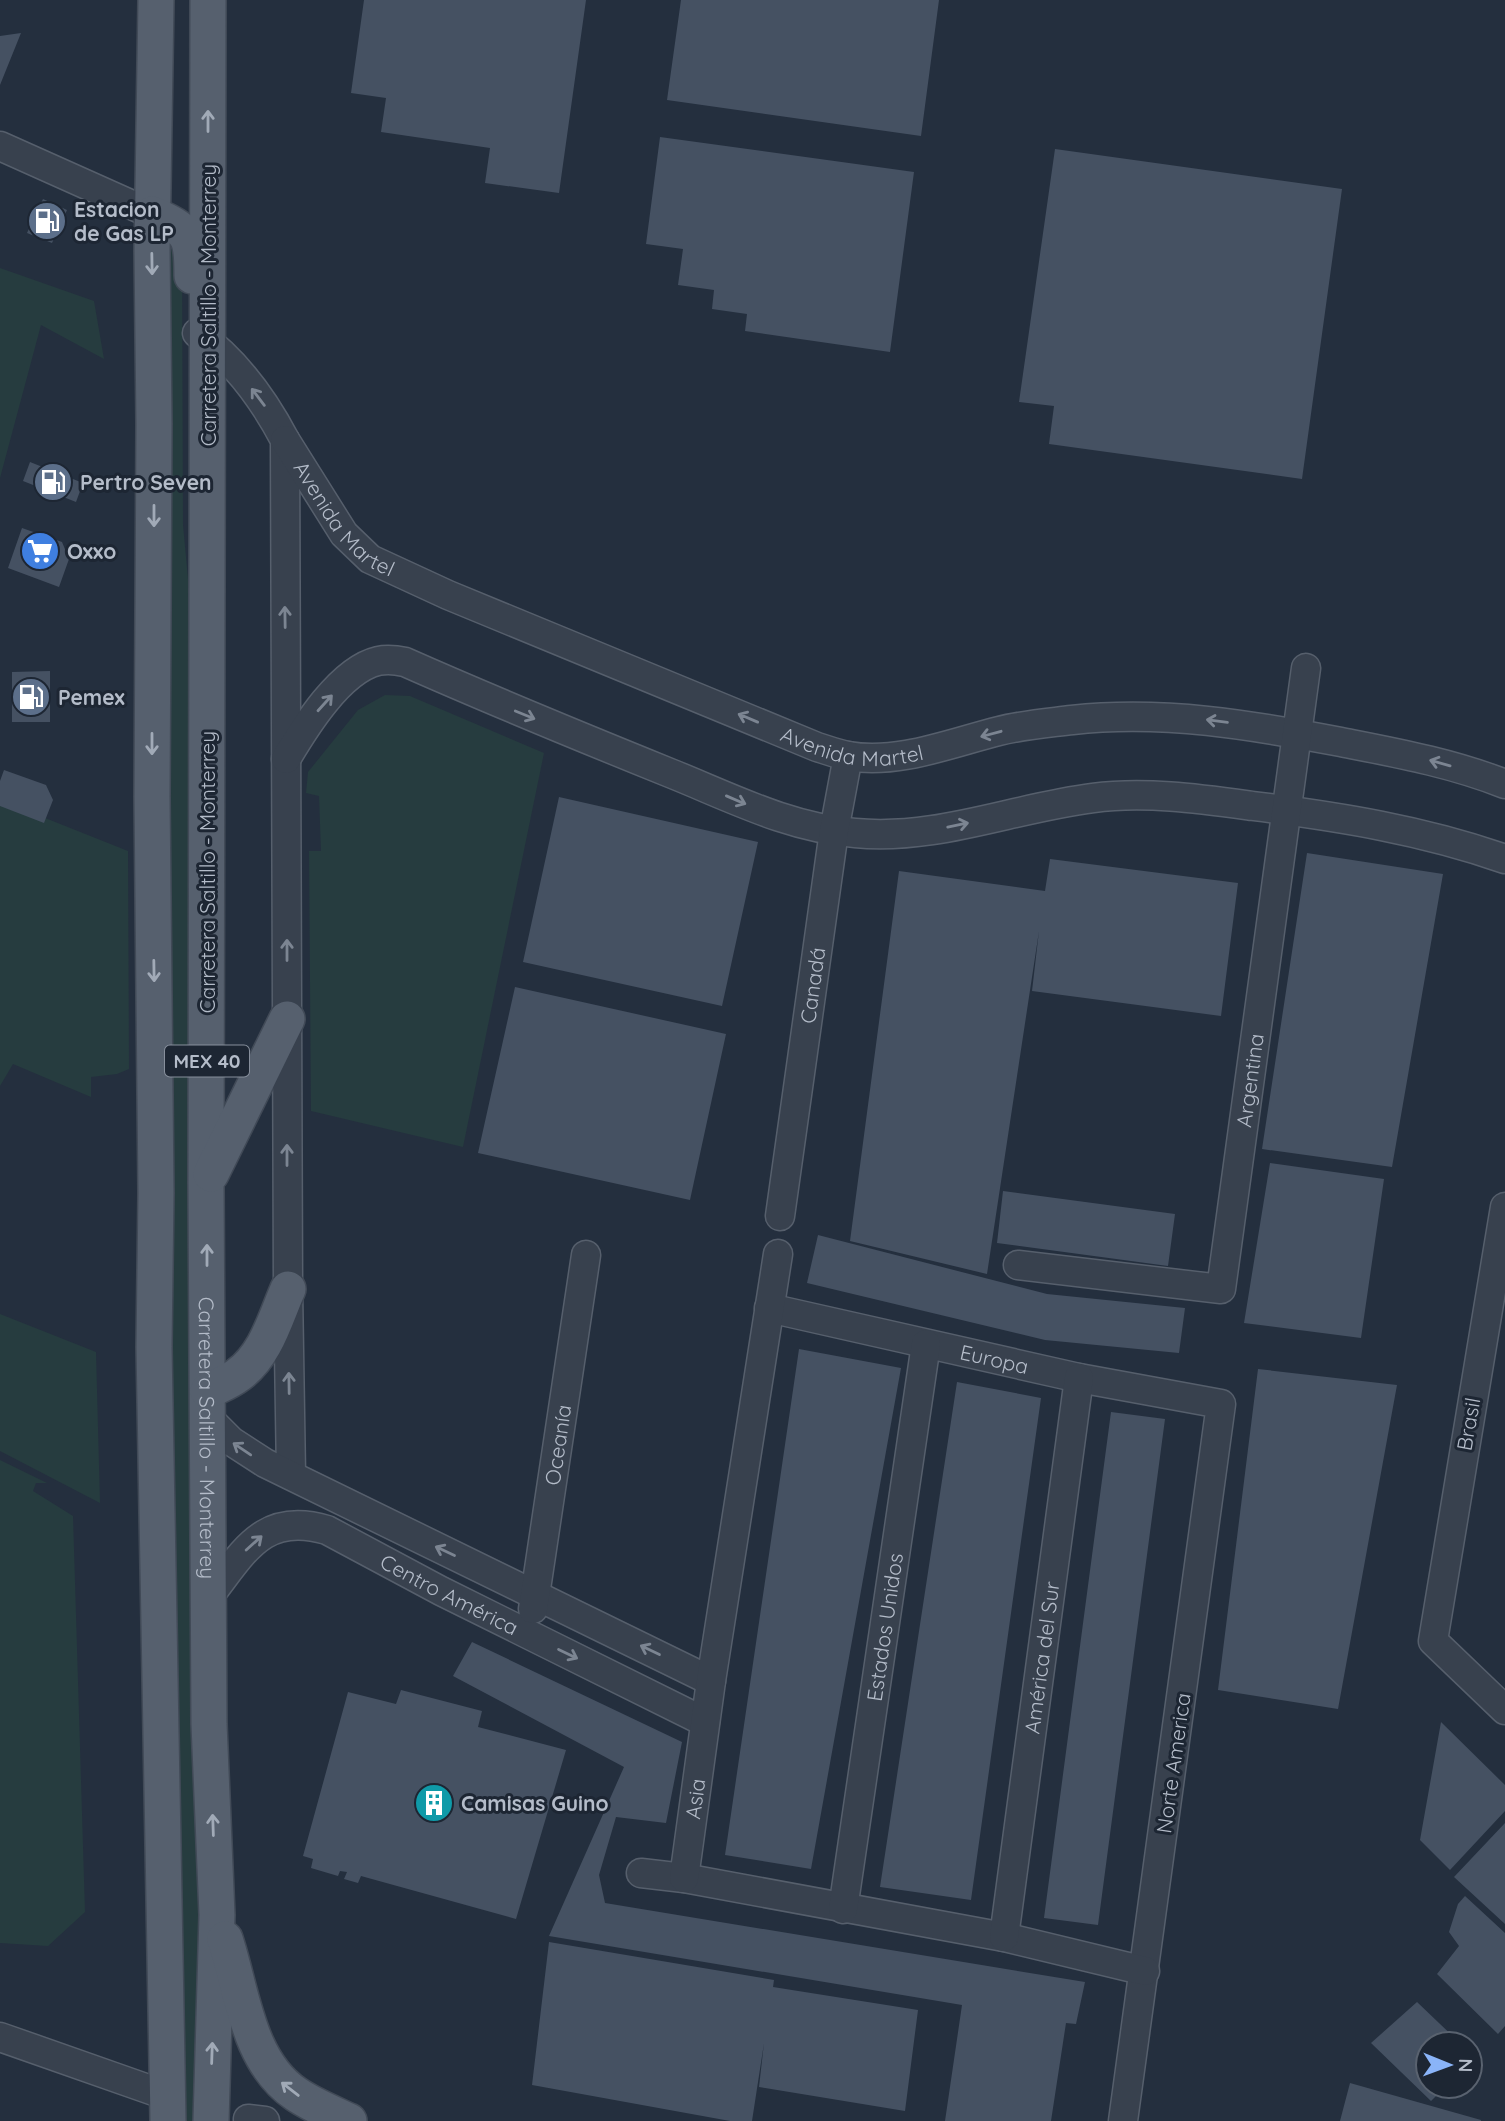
<svg xmlns="http://www.w3.org/2000/svg" width="1505" height="2121" font-family="Quicksand,sans-serif">
	<style>
		.green { fill: #263c3f }
		.building { fill: #455162 }
		.lines { fill: none; stroke-linecap: round; stroke-linejoin: round }
		.minor-casing { stroke: #565f6c; stroke-width: 31 }
		.major-casing { stroke: #414a57; stroke-width: 38 }
		.minor { stroke: #38414e; stroke-width: 28 }
		.major { stroke: #56606e; stroke-width: 35 }
		.oneway { stroke: #a1aab7 }
		.oneway2 { stroke: #7c8592 }
		.labels { text-anchor: middle; dominant-baseline: central; stroke-width: 6; stroke-linejoin: round; paint-order: stroke }
		.shield { fill: #1d2633; stroke: #878f9c; stroke-width: 2 }
		.shield-label { font-size: 19px; font-weight: bold; fill: #b4bcc9 }
		.poi-label { font-size: 21px; font-weight: bold; fill: #b4bcc9; stroke: #1d2633; text-anchor: start }
		.street-label { font-size: 21px; fill: #b4bcc9; stroke: #1d2633 }
	</style>
	<rect width="100%" height="100%" fill="#242f3e"/>
	<path class="green" d="M 165,233 L 182,250 L 183,525 L 194,643 L 199,2121 L 182,2121 L 170,1367 L 172,1097 Z
		M 0,268 L 94,301 L 104,359 L 41,325 L 0,478 Z
		M 385,695 L 410,696 L 544,753 L 463,1147 L 311,1111 L 309,851 L 321,851 L 319,796 L 306,793 L 308,772 L 358,710 Z
		M 0,800 L 128,851 L 129,1069 L 117,1074 L 91,1077 L 91,1097 L 13,1064 L 0,1086 Z
		M 0,1314 L 96,1352 L 100,1503 L 0,1451 Z
		M 0,1460 L 47,1483 L 36,1483 L 33,1491 L 73,1516 L 85,1912 L 48,1946 L 0,1943 Z"/>
	<path class="building" d="M 364,0 L 586,0 L 559,193 L 485,183 L 490,148 L 381,132 L 386,98 L 351,93 Z
		M 681,0 L 939,0 L 921,136 L 667,100 Z
		M 21,33 L 0,85 L 0,36 Z
		M 660,137 L 914,172 L 890,352 L 745,331 L 747,314 L 712,309 L 714,290 L 678,285 L 683,249 L 646,244 Z
		M 1055,149 L 1342,189 L 1302,479 L 1049,444 L 1054,406 L 1019,402 Z
		M 43,199 L 67,210 L 52,243 L 27,233 Z
		M 30,462 L 83,483 L 76,502 L 23,481 Z
		M 22,528 L 62,542 L 69,559 L 59,587 L 8,568 Z
		M 50,671 L 50,722 L 12,722 L 12,672 Z
		M 4,770 L 46,785 L 53,800 L 44,823 L 0,806 L 0,781 Z
		M 559,797 L 758,842 L 722,1006 L 523,962 Z
		M 1307,853 L 1443,874 L 1392,1167 L 1262,1149 Z
		M 1050,859 L 1238,883 L 1221,1016 L 1032,991 L 1039,931 L 987,1274 L 850,1241 L 899,871 L 1045,891 Z
		M 515,987 L 726,1034 L 690,1200 L 478,1153 Z
		M 1270,1163 L 1384,1179 L 1361,1338 L 1244,1323 Z
		M 1003,1191 L 1175,1214 L 1168,1266 L 997,1243 Z
		M 818,1235 L 1047,1294 L 1185,1308 L 1179,1353 L 1045,1340 L 807,1283 Z
		M 799,1349 L 901,1368 L 811,1869 L 725,1855 Z
		M 1258,1369 L 1397,1385 L 1338,1709 L 1218,1690 Z
		M 957,1382 L 1041,1398 L 971,1900 L 880,1887 Z
		M 1111,1412 L 1165,1419 L 1098,1925 L 1044,1918 Z
		M 472,1642 L 682,1742 L 666,1823 L 616,1817 L 599,1875 L 605,1903 L 1085,1982 L 1076,2024 L 1066,2023 L 1051,2121 L 945,2121 L 962,2005 L 549,1936 L 624,1767 L 453,1676 Z
		M 401,1690 L 482,1711 L 478,1727 L 566,1750 L 516,1919 L 361,1876 L 358,1883 L 344,1879 L 347,1872 L 340,1871 L 338,1876 L 311,1868 L 313,1859 L 303,1856 L 348,1692 L 396,1704 Z
		M 1441,1722 L 1505,1785 L 1505,1811 L 1450,1870 L 1420,1840 Z
		M 1505,1823 L 1505,1924 L 1454,1877 Z
		M 1465,1896 L 1505,1933 L 1505,2026 L 1498,2034 L 1437,1974 L 1459,1946 L 1449,1932 L 1458,1904 Z
		M 549,1942 L 774,1980 L 773,1987 L 918,2010 L 905,2111 L 759,2087 L 764,2043 L 752,2121 L 730,2121 L 532,2085 Z
		M 1417,2002 L 1461,2044 L 1428,2044 L 1428,2086 L 1446,2086 L 1431,2101 L 1371,2043 Z
		M 1350,2083 L 1481,2120 L 1481,2121 L 1340,2121 Z"/>
	<g class="lines">
		<defs>
			<g id="minor">
				<path d="M 0,146 L 152,214"/>
				<path d="M 197,333 C 235,360 264,400 285,440 L 288,1289 L 291,1475"/>
				<path id="s1" d="M 285,440 L 344,534 L 370,559 L 448,595 L 817,747 C 827,750 837,754 848,756 C 897,765 951,743 999,731 C 1022,725 1048,723 1072,720 C 1164,710 1251,725 1341,742 C 1397,753 1452,763 1505,784"/>
				<path d="M 286,759 C 305,727 340,670 378,661 C 387,659 396,660 405,662 C 493,701 581,737 670,773 C 730,797 789,828 855,833 C 936,841 1013,808 1093,798 C 1145,791 1201,799 1253,806 C 1340,817 1422,830 1505,859"/>
				<path d="M 1505,1207 L 1433,1641 L 1505,1710"/>
				<path id="s2" d="M 780,1216 L 834,831 L 848,756"/>
				<path id="s3" d="M 1018,1265 L 1221,1289 L 1306,668"/>
				<path id="s4" d="M 769,1308 L 1079,1378 L 1221,1404 L 1123,2121"/>
				<path d="M 208,1418 L 231,1441 L 265,1463 L 711,1681"/>
				<path id="s5" d="M 210,1595 C 244,1552 263,1511 327,1530 L 441,1591 L 705,1722"/>
				<path id="s6" d="M 533,1609 L 586,1255"/>
				<path d="M 641,1873 L 684,1878 L 1004,1937 L 1145,1971"/>
				<path id="s7" d="M 684,1878 L 711,1681 L 778,1254"/>
				<path id="s8" d="M 843,1909 L 926,1344"/>
				<path id="s9" d="M 1004,1937 L 1079,1378"/>
				<path d="M 0,2037 L 168,2096"/>
				<path d="M 248,2119 L 265,2121"/>
			</g>
			<g id="major">
				<path d="M 156,0 L 152,251 L 154,424 L 152,797 L 156,1193 L 154,1347 L 168,2121"/>
				<path id="s10" d="M 208,0 L 206,1183 L 209,1724 L 217,1915 L 211,2121"/>
				<path d="M 152,214 C 190,231 192,235 192,276"/>
				<path d="M 211,1174 L 287,1019"/>
				<path d="M 208,1391 C 218,1386 229,1382 238,1375 C 266,1355 275,1319 288,1289"/>
				<path d="M 225,1939 C 242,1990 247,2061 296,2094 C 312,2105 332,2113 349,2121"/>
			</g>
		</defs>
		<use href="#minor" class="minor-casing"/>
		<use href="#major" class="major-casing"/>
		<use href="#minor" class="minor"/>
		<use href="#major" class="major"/>
	</g>
	<defs><path id="oneway-shaft" d="M-6 0H5M1.5-3L5.5 0L1.5 3" fill="none" stroke-width="1.6" stroke-linecap="round" stroke-linejoin="round" transform="scale(1.75)"/></defs>
	<g class="oneway">
		<use href="#oneway-shaft" transform="translate(208 121) rotate(-90)"/>
		<use href="#oneway-shaft" transform="translate(152 264) rotate(89)"/>
		<use href="#oneway-shaft" transform="translate(154 516) rotate(90)"/>
		<use href="#oneway-shaft" transform="translate(152 744) rotate(90)"/>
		<use href="#oneway-shaft" transform="translate(154 971) rotate(89)"/>
		<use href="#oneway-shaft" transform="translate(207 1255) rotate(-90)"/>
		<use href="#oneway-shaft" transform="translate(213 1825) rotate(-92)"/>
		<use href="#oneway-shaft" transform="translate(212 2053) rotate(-88)"/>
		<use href="#oneway-shaft" transform="translate(290 2089) rotate(-142)"/>
	</g>
	<g class="oneway2">
		<use href="#oneway-shaft" transform="translate(258 397) rotate(-127)"/>
		<use href="#oneway-shaft" transform="translate(285 617) rotate(-91)"/>
		<use href="#oneway-shaft" transform="translate(325 703) rotate(-48)"/>
		<use href="#oneway-shaft" transform="translate(525 715) rotate(22)"/>
		<use href="#oneway-shaft" transform="translate(748 718) rotate(-157)"/>
		<use href="#oneway-shaft" transform="translate(1217 721) rotate(-173)"/>
		<use href="#oneway-shaft" transform="translate(991 734) rotate(165)"/>
		<use href="#oneway-shaft" transform="translate(1440 763) rotate(-164)"/>
		<use href="#oneway-shaft" transform="translate(736 800) rotate(23)"/>
		<use href="#oneway-shaft" transform="translate(958 825) rotate(-12)"/>
		<use href="#oneway-shaft" transform="translate(287 950) rotate(-90)"/>
		<use href="#oneway-shaft" transform="translate(287 1155) rotate(-90)"/>
		<use href="#oneway-shaft" transform="translate(289 1383) rotate(-91)"/>
		<use href="#oneway-shaft" transform="translate(242 1449) rotate(-146)"/>
		<use href="#oneway-shaft" transform="translate(254 1543) rotate(-42)"/>
		<use href="#oneway-shaft" transform="translate(445 1551) rotate(-155)"/>
		<use href="#oneway-shaft" transform="translate(650 1650) rotate(-154)"/>
		<use href="#oneway-shaft" transform="translate(568 1654) rotate(26)"/>
	</g>
	<defs>
		<symbol id="fuel-disc" viewBox="-11 -11 22 22"><circle r="9.5" fill="#5c6f8a" stroke="#1d2633"/><path d="M-5.5-6h7V0h2V4h1.3V-2.5L3-4.5l.8-.8L6-3V5H2.5V1h-1V6h-7ZM-4.2-4.7v3.2H.2V-4.7Z" fill="#fff"/></symbol>
		<symbol id="supermarket-disc" viewBox="-11 -11 22 22"><circle r="9.5" fill="#3f7fe0" stroke="#1d2633"/><path d="M-6-5.5h2.5l.6 2H6L4.5 2H-2.5L-4.4-4H-6ZM-1.5 3.2a1.3 1.3 0 1 0 .1 0ZM3 3.2a1.3 1.3 0 1 0 .1 0Z" fill="#fff"/></symbol>
		<symbol id="building-disc" viewBox="-11 -11 22 22"><circle r="9.5" fill="#0f9aa8" stroke="#1d2633"/><path d="M-4-6H4V6H1V3H-1V6H-4ZM-2.5-4.3h1.7v1.8h-1.7ZM.8-4.3h1.7v1.8H.8ZM-2.5-1h1.7V.8h-1.7ZM.8-1h1.7V.8H.8Z" fill="#fff"/></symbol>
	</defs>
	<g fill-rule="evenodd">
		<use href="#fuel-disc" x="25" y="199" width="44" height="44"/>
		<use href="#fuel-disc" x="31" y="460" width="44" height="44"/>
		<use href="#supermarket-disc" x="18" y="529" width="44" height="44"/>
		<use href="#fuel-disc" x="9" y="675" width="44" height="44"/>
		<use href="#building-disc" x="412" y="1781" width="44" height="44"/>
	</g>
	<g class="labels">
		<rect class="shield" x="165" y="1045.5" width="84" height="31" rx="5"/>
		<g class="shield-label">
			<text x="207" y="1061">MEX 40</text>
		</g>
		<g class="poi-label">
			<text x="74" y="209">Estacion<tspan x="74" dy="24">de Gas LP</tspan></text>
			<text x="80" y="482">Pertro Seven</text>
			<text x="67" y="551">Oxxo</text>
			<text x="58" y="697">Pemex</text>
			<text x="461" y="1803">Camisas Guino</text>
		</g>
		<g class="street-label">
			<text transform="translate(208 305) rotate(-90)">Carretera Saltillo - Monterrey</text>
			<text stroke="none"><textPath href="#s1" startOffset="100">Avenida Martel</textPath></text>
			<text stroke="none"><textPath href="#s1" startOffset="667">Avenida Martel</textPath></text>
			<text transform="translate(207 872) rotate(-90)">Carretera Saltillo - Monterrey</text>
			<text stroke="none"><textPath href="#s2" startOffset="233">Canadá</textPath></text>
			<text stroke="none"><textPath href="#s3" startOffset="415">Argentina</textPath></text>
			<text stroke="none"><textPath href="#s4" startOffset="231">Europa</textPath></text>
			<text transform="translate(1468 1424) rotate(-80)">Brasil</text>
			<text stroke="none"><textPath href="#s10" startOffset="1438">Carretera Saltillo - Monterrey</textPath></text>
			<text stroke="none"><textPath href="#s6" startOffset="166">Oceanía</textPath></text>
			<text stroke="none"><textPath href="#s5" startOffset="285">Centro América</textPath></text>
			<text stroke="none"><textPath href="#s8" startOffset="285">Estados Unidos</textPath></text>
			<text stroke="none"><textPath href="#s9" startOffset="282">América del Sur</textPath></text>
			<text transform="translate(1173 1763) rotate(-82)">Norte America</text>
			<text stroke="none"><textPath href="#s7" startOffset="80">Asia</textPath></text>
		</g>
	</g>
	<g transform="translate(1449 2065) rotate(91)"><circle r="33" fill="#1d2633" stroke="#59626f" stroke-width="2"/>
	<path d="M0-5L12 26L0 18L-12 26Z" fill="#8ab4f8"/>
	<text y="-10" font-size="19" font-weight="bold" text-anchor="middle" fill="#b4bcc9">N</text>
	</g>
</svg>
